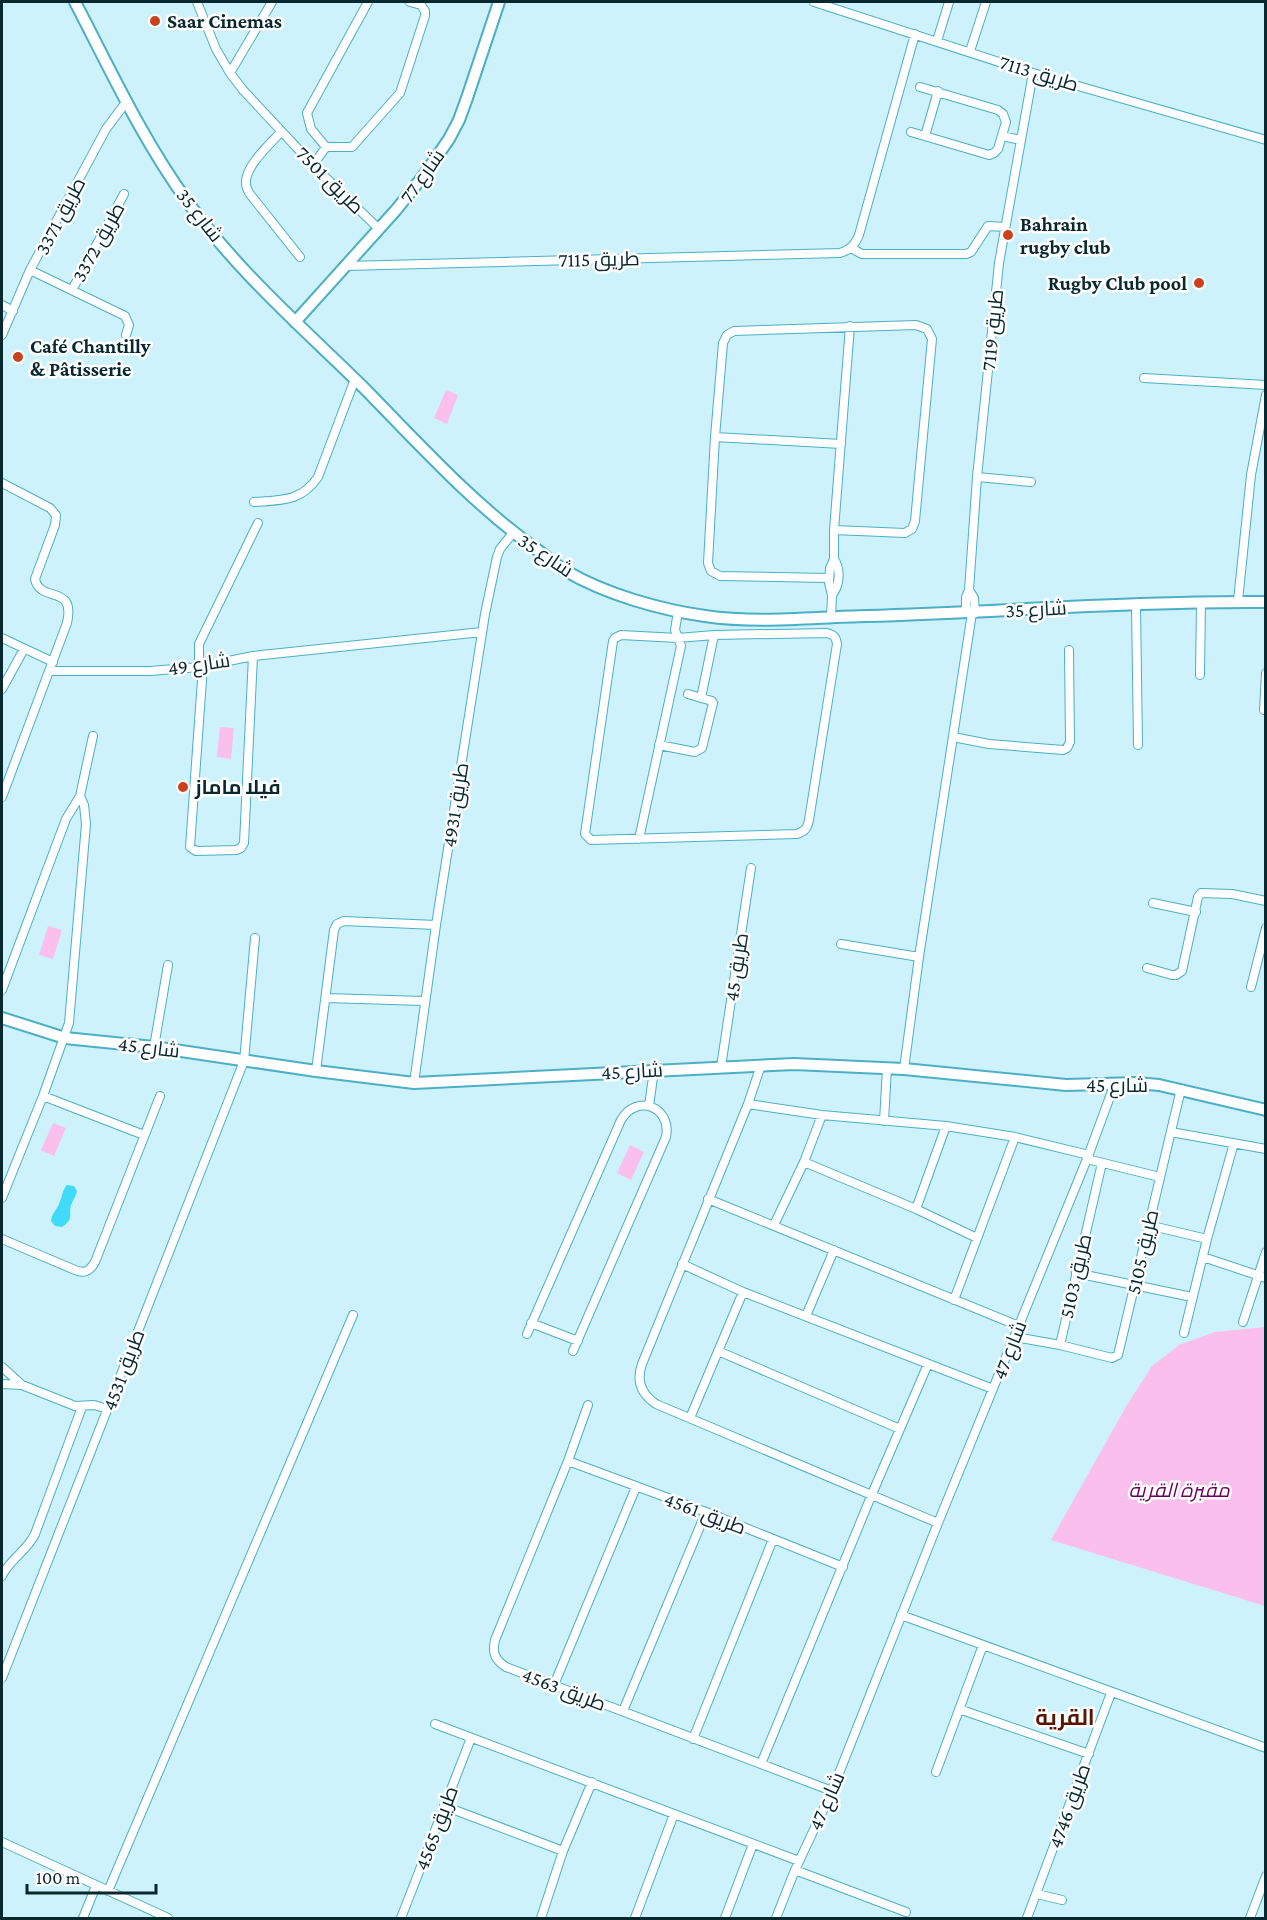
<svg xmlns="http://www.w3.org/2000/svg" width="1267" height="1920" font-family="'Crimson Pro',Cairo,serif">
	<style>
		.green { fill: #fbbfed }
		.water { fill: #41daf9 }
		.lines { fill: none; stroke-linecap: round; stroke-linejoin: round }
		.street-casing { stroke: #4bafc5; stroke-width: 10 }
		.secondary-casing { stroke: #4bafc5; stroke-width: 14 }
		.street { stroke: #fff; stroke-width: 8 }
		.secondary { stroke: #fff; stroke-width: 10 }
		.poi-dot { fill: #ca411d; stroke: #fff; stroke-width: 2 }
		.labels { text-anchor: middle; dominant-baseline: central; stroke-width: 5; stroke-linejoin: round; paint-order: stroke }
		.poi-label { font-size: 20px; font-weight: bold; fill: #07282f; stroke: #fff; text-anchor: start }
		.street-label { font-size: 20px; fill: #07282f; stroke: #fff }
		.park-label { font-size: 20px; font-style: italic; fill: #68005b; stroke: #fff }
		.quarter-label { font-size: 22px; font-weight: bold; fill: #581605; stroke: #fff }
	</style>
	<rect width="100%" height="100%" fill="#cef2fb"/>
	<path class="green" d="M 446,390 L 458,395 L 447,424 L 434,418 Z
		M 220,727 L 234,728 L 231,759 L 217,757 Z
		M 48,926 L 62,930 L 53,959 L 39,955 Z
		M 53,1123 L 66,1128 L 54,1156 L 41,1150 Z
		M 630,1145 L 644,1152 L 631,1180 L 617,1173 Z
		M 1265,1327 L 1265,1606 L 1051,1540 L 1127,1405 L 1152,1366 L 1179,1345 L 1215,1332 Z"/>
	<path class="water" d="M 67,1185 L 74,1186 L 77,1191 C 76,1196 73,1200 71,1205 C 68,1216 75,1218 62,1227 L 55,1226 L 51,1221 C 52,1212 58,1209 60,1201 C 63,1194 62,1191 67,1185 Z"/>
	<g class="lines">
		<defs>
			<path id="street" d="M 197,2 L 216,49 L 230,73 L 243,90 L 313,165 L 379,229
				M 368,2 L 307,113 L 311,129 L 326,147 L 352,147 L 400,93 L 425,16 L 425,11 L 421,5 L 410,2
				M 814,2 L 1033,73 L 1266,140
				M 937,41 L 949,2
				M 970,51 L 986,2
				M 230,73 L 272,2
				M 281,132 C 271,143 244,167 246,184 C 246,187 248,190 249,193 L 300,257
				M 911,132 L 989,155 L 994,153 L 998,149 L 1006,122 L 1003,114 L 998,110 L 920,87
				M 925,136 L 938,91
				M 1002,136 L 1021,140
				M 313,165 L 326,147
				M 851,248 L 862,254 L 966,254 L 971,252 L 988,226 L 1005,227
				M 346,266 L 840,253 C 850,250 855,245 859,235 L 915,34
				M 30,270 L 125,316 L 129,325 L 126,335
				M 72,290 L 124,194
				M 2,305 L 13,311
				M 2,335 L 30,270 L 106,129 L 127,101
				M 1144,378 L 1266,385
				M 715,437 L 841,444
				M 977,477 L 1031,482
				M 2,483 L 50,508 L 56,515 L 55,525 L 35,579 C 40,604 76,583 67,623 L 2,797
				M 254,502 C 281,500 301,502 318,477 L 355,379
				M 829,578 L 720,576 L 711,571 L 708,563 L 715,437 L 723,343 L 727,335 L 734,331 L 916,325 L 927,329 L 932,339 L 915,521 L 912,529 L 905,533 L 834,530
				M 969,590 L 974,598 L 975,613
				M 832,595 C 840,585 841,570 834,559
				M 1238,601 L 1251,475 L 1266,395
				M 1136,605 L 1138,745
				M 966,613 L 966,597 L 969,590 L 977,477 L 999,263 L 1033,73
				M 831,617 L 832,595 L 829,583 L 830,568 L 834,559 L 834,530 L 850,326
				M 827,633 C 834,635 836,637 837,644 L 809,820 C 807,829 805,831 797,834 L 591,840 L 585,834 L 613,641 L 615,638 L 621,635 L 678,638 L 714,635 Z
				M 2,638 L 53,662
				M 203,666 L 190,847 L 196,851 L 236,850 L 241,848 L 244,843 L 253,656
				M 199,667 L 199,644 L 258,523
				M 50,671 L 150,671 L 199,667 L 253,656 L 482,632
				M 1200,675 L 1201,602
				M 2,689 L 24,649
				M 701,698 L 714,635
				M 1264,710 L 1266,673
				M 953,737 L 989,744 L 1063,750 L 1067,748 L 1070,742 L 1069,650
				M 659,745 L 695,752 L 702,748 L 713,703 L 712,701 L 688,694
				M 639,839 L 681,646 L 675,630 L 678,611
				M 1153,903 L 1196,912
				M 841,944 L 919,957
				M 1147,968 L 1172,975 L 1176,975 L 1182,971 L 1198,897 L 1201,893 L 1232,894 L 1266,901
				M 1251,987 L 1266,928
				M 2,990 L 66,819 L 80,796 L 93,736
				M 326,998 L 424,1001
				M 154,1047 L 168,965
				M 761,1065 L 748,1104 L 642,1364 C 636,1381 641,1394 656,1404 L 938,1523
				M 721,1067 L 751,868
				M 904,1069 L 919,957 L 972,613
				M 316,1071 L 334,930 L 337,924 L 344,921 L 436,925
				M 414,1083 L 436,925 L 485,614 L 497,557 L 500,549 L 513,533
				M 43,1096 L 144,1135
				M 748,1104 L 822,1115 L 946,1126 L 1015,1137 L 1089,1155
				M 649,1106 L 654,1070
				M 884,1121 L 887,1068
				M 1171,1132 L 1266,1149
				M 1087,1159 L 1160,1177
				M 804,1162 L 916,1209 L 946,1126
				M 2,1198 L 43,1096 L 69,1023 L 86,824 L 84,805 L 80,796
				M 708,1199 L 1019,1326
				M 916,1209 L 977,1238
				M 774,1225 L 804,1162 L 822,1115
				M 1148,1225 L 1207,1239 L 1234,1143
				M 2,1239 L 75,1270 C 84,1274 90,1271 95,1262 L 160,1096
				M 1203,1257 L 1266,1278
				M 682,1264 L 743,1292 L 993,1389
				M 1076,1273 L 1192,1297
				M 954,1300 L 1015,1137
				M 806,1316 L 834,1250
				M 1243,1322 L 1266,1252
				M 531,1323 L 578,1341
				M 1184,1333 L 1207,1239
				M 527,1334 L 621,1120 C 637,1093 672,1107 666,1137 L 573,1351
				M 1015,1337 L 1060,1345 L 1102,1163
				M 1060,1345 L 1112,1358 L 1118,1355 L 1181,1089
				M 718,1351 L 900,1429
				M 2,1367 L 22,1385
				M 2,1384 L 22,1385 L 75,1406 L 94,1405 L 108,1409
				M 588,1405 L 568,1461 L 495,1640 C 492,1653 495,1660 506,1667 L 832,1791
				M 690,1418 L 743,1292
				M 568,1461 L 706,1512 L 843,1567
				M 2,1576 C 8,1561 27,1551 35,1534 L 82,1407
				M 901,1615 L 1266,1748
				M 2,1678 L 244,1061 L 255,938
				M 554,1685 L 636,1487
				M 959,1709 L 1089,1754
				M 623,1711 L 706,1512
				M 435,1724 L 799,1861
				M 693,1739 L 773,1539
				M 761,1764 L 872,1494 L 928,1364
				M 936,1772 L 983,1645
				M 444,1806 L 563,1851
				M 2,1842 L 168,1918
				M 795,1870 L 906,1912
				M 108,1891 L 353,1315
				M 1037,1894 L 1062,1900
				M 83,1918 L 96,1886
				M 401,1918 L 471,1738
				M 541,1918 L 563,1851 L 592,1782
				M 635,1918 L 674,1814
				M 725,1918 L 753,1844
				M 776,1918 L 795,1870 L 832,1791 L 938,1523 L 1087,1159 L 1115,1083
				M 1027,1918 L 1111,1693
				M 1250,1918 L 1266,1876"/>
			<path id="secondary" d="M 75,2 C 110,69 142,139 187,201 C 237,271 303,328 364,388 C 419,444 472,503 536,549 C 546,556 555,565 566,571 C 605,594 661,610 705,616 C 759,624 814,617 867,616 C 1000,612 1133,601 1266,602
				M 295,322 L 396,210 L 424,175 L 449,139 L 459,120 L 467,98 L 499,2
				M 2,1018 L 65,1038 L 154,1047 L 316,1071 L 414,1083 L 794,1064 L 904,1069 L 1066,1085 L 1137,1083 L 1159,1085 L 1266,1110"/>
		</defs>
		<use href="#street" class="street-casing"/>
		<use href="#secondary" class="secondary-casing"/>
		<use href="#street" class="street"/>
		<use href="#secondary" class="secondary"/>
	</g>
	<g class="poi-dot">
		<circle cx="155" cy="21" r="6"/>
		<circle cx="1008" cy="235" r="6"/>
		<circle cx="1199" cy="283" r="6"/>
		<circle cx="18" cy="357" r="6"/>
		<circle cx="183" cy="787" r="6"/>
	</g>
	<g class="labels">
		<g class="poi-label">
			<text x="167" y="21">Saar Cinemas</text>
			<text x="1020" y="224">Bahrain<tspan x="1020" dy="23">rugby club</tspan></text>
			<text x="1187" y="283" text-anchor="end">Rugby Club pool</text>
			<text x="30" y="346">Café Chantilly<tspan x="30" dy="23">&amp; Pâtisserie</tspan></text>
			<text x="195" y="787">فيلا ماماز</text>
		</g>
		<g class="street-label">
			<text transform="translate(1039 73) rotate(17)">طريق 7113</text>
			<text transform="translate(422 176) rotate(-54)">شارع 77</text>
			<text transform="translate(330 180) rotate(45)">طريق 7501</text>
			<text transform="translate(200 215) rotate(52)">شارع 35</text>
			<text transform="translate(60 216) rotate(-62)">طريق 3371</text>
			<text transform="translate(98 242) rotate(-61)">طريق 3372</text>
			<text transform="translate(599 259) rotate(-1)">طريق 7115</text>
			<text transform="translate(992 330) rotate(-84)">طريق 7119</text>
			<text transform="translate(546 555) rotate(34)">شارع 35</text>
			<text transform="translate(1036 609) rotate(-3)">شارع 35</text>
			<text transform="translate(199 664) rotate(-8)">شارع 49</text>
			<text transform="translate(455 805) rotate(-81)">طريق 4931</text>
			<text transform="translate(736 967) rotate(-81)">طريق 45</text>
			<text transform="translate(149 1047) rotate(7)">شارع 45</text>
			<text transform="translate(632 1071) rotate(-3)">شارع 45</text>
			<text x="1117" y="1085">شارع 45</text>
			<text transform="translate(1142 1252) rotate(-77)">طريق 5105</text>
			<text transform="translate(1075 1276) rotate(-77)">طريق 5103</text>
			<text transform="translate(1009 1350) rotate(-68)">شارع 47</text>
			<text transform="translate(123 1370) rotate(-69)">طريق 4531</text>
			<text transform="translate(705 1513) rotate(21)">طريق 4561</text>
			<text transform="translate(564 1689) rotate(21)">طريق 4563</text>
			<text transform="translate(826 1801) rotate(-66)">شارع 47</text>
			<text transform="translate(1069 1806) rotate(-70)">طريق 4746</text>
			<text transform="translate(436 1828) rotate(-69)">طريق 4565</text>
		</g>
		<g class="park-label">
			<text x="1179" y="1490">مقبرة القرية</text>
		</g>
		<g class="quarter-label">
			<text x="1065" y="1717">القرية</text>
		</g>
	</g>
	<rect width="1267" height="1920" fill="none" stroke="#07282f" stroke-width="6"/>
	<path d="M27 1884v9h129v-9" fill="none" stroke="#07282f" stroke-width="3"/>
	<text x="36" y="1884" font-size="18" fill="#07282f" stroke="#ffffff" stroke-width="4.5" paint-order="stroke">100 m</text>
</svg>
